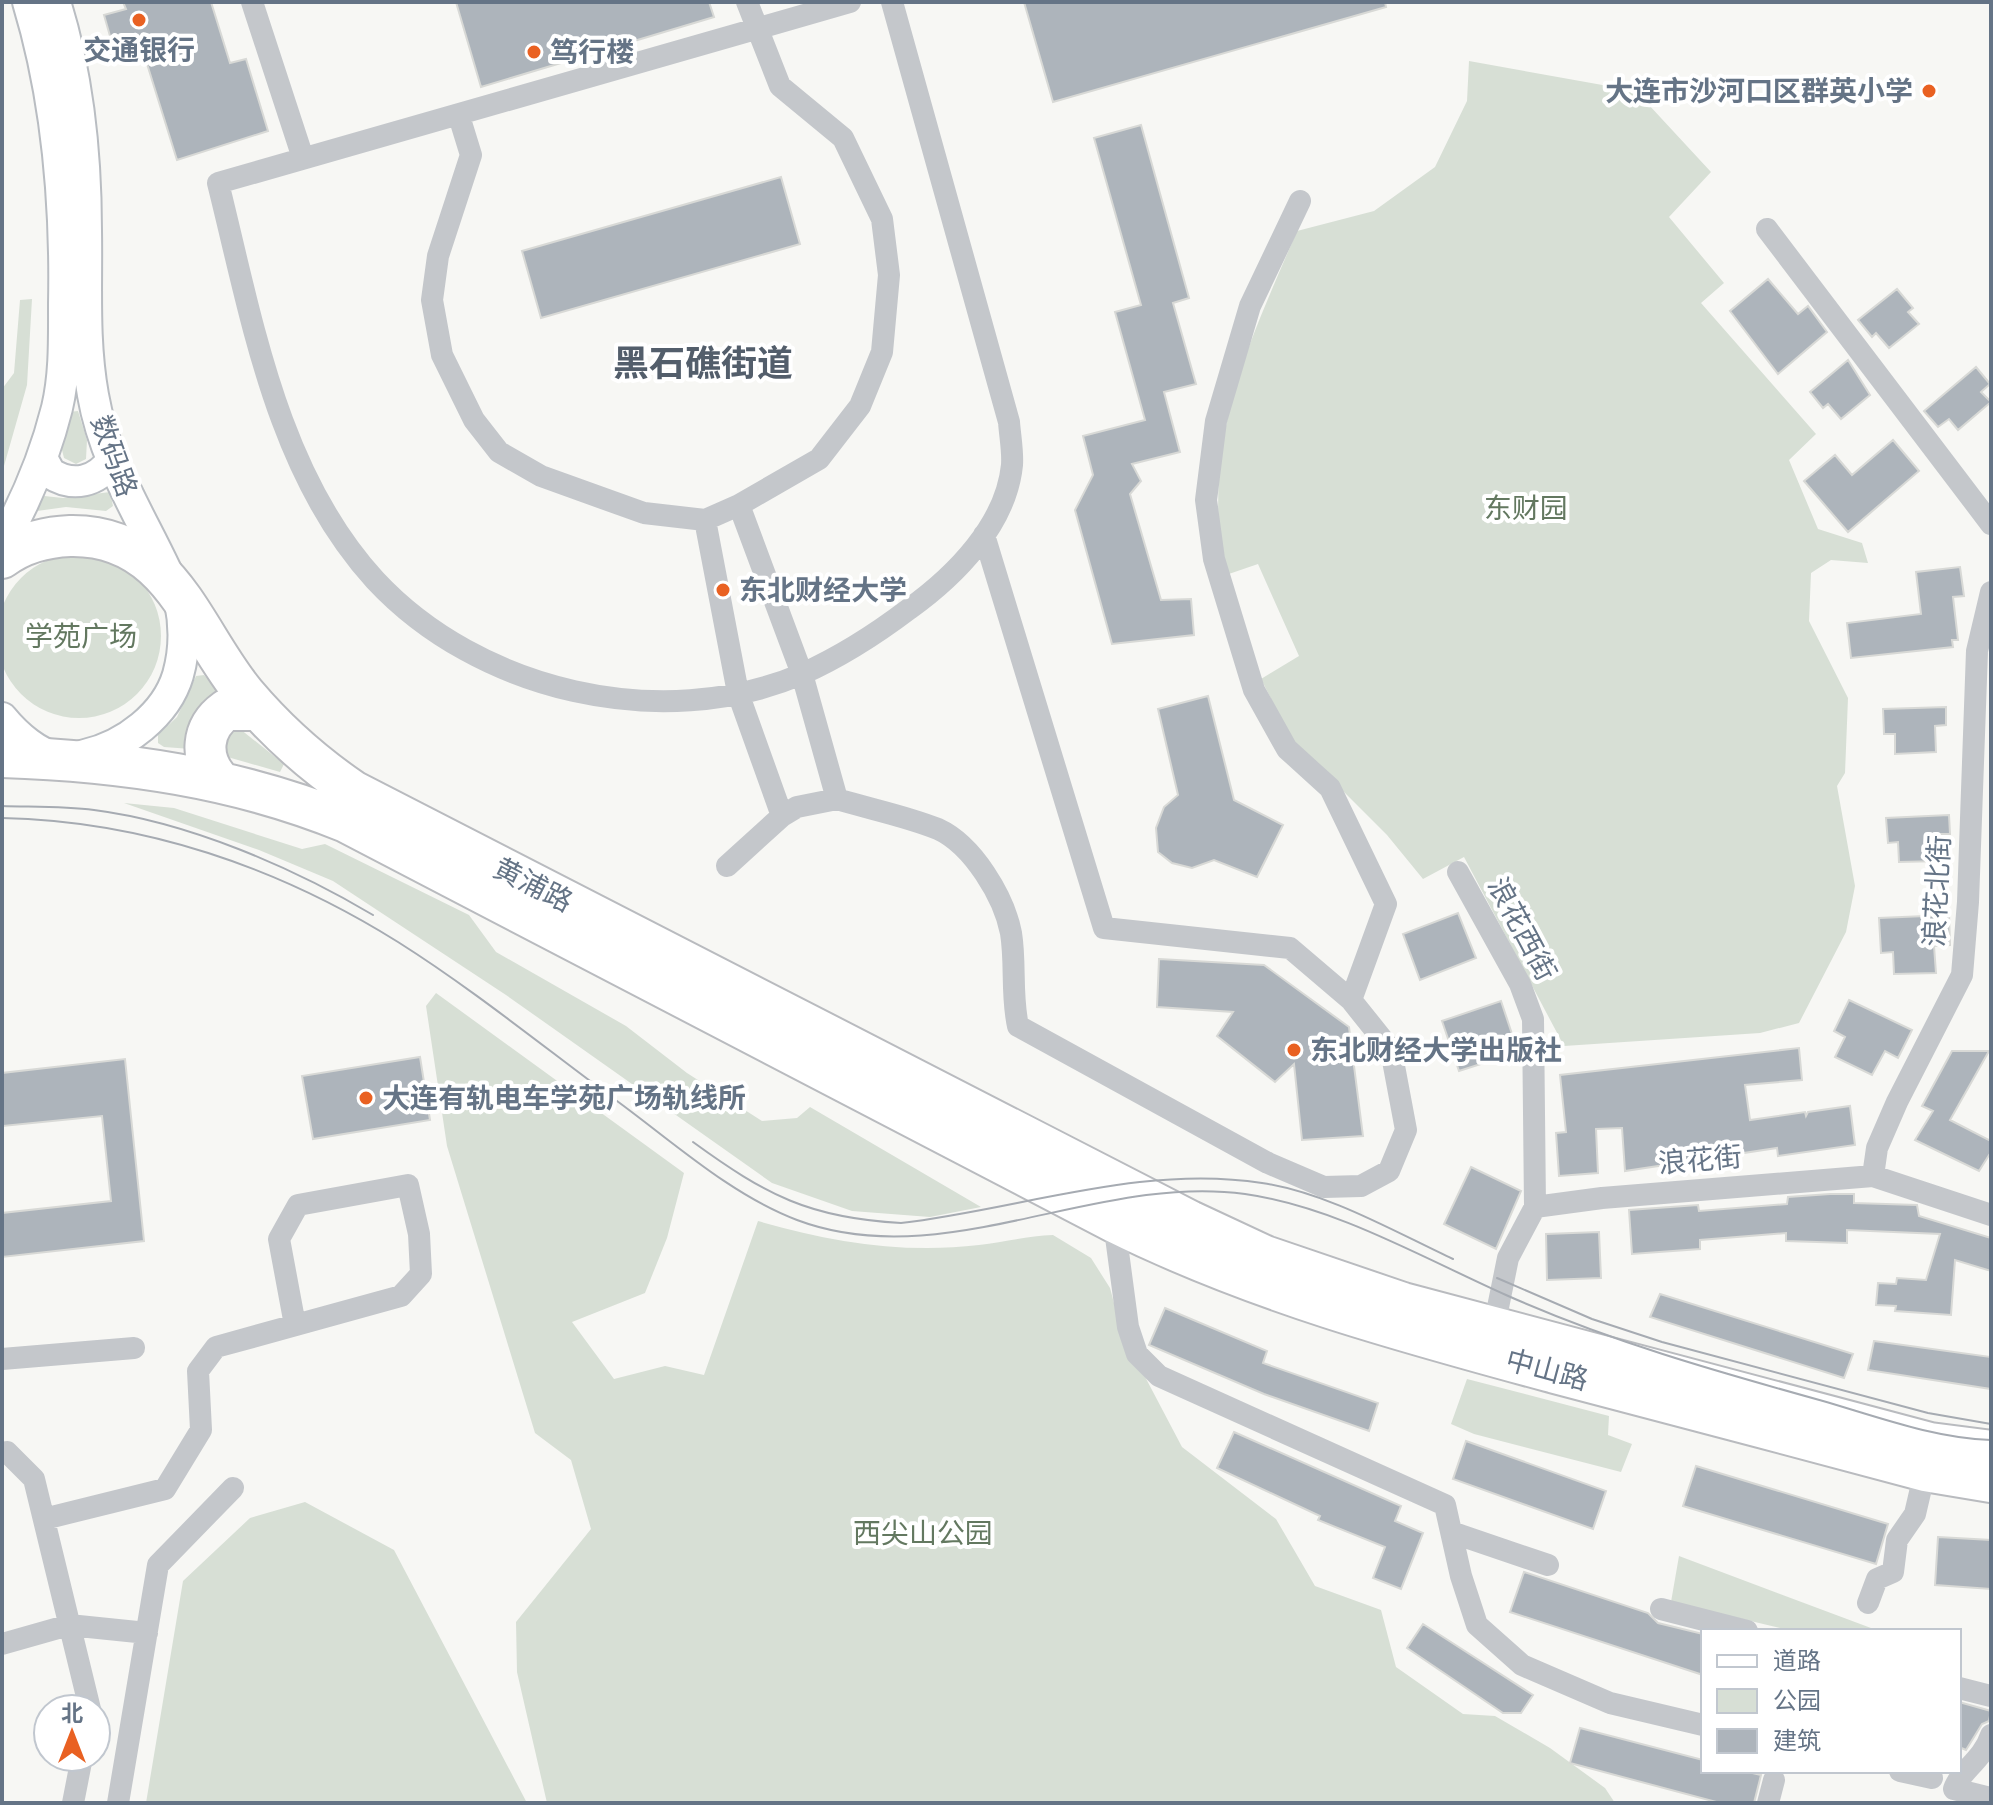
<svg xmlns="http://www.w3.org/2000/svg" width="1993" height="1805" font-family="Rubik,'Noto Sans SC',sans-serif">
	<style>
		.green { fill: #d7dfd5 }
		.building { fill: #adb4bb; stroke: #d8d9d6; stroke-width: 2 }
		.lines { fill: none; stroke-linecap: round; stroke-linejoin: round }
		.secondary-casing { stroke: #b9bdc2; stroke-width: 34 }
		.highway-casing { stroke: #b9bbbf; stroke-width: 44 }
		.street { stroke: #c4c7cb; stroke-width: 22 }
		.secondary { stroke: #fff; stroke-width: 30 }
		.highway { stroke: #fff; stroke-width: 40 }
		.tram { stroke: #a6abb2; stroke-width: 2 }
		.poi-dot { fill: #e96122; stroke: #fff; stroke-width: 3 }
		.labels { text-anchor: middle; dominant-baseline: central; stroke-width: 8; stroke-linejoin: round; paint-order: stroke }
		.poi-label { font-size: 28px; font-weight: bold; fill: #657486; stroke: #fff; text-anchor: start }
		.street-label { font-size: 28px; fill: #657486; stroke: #fff }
		.park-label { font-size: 28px; fill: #637860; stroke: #fff }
		.district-label { font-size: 36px; font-weight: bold; fill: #535e6b; stroke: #fff }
	</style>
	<rect width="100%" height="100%" fill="#f7f7f4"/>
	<path class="green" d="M 1469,61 L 1636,91 L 1711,172 L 1669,217 L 1724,283 L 1701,303 L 1816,434 L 1789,460 L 1818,529 L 1862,543 L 1868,563 L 1831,560 L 1811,573 L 1809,621 L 1848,698 L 1845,773 L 1837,786 L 1855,886 L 1846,932 L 1799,1023 L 1760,1033 L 1564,1046 L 1464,857 L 1423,879 L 1387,835 L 1292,740 L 1261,679 L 1299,656 L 1258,564 L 1223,576 C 1204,435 1243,357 1297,231 L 1374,211 L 1435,167 L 1467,101 Z
		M 32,299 L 27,385 L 2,473 L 2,389 L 14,373 L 20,300 Z
		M 78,411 L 87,440 L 86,459 L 76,464 L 64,458 L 61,446 L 69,412 Z
		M 110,492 L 113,506 L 106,511 L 66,507 L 37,511 L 31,505 L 35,495 L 63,498 Z
		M-3 636a82 82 0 1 1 164 0a82 82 0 1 1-164 0Z
		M 204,675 L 220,693 L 191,749 L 164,747 L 158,743 L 158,735 L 177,717 L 196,676 Z
		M 235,725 L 284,764 L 280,772 L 224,756 L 221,738 Z
		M 124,803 L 174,808 L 302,849 L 325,844 L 469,915 L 496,952 L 626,1026 L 687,1073 L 762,1121 L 797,1118 L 810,1107 L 981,1207 L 930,1217 L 852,1211 L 772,1183 L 506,995 L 333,881 L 259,850 Z
		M 436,993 L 684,1173 L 667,1238 L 645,1293 L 572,1322 L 614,1379 L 665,1366 L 704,1375 L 758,1221 C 830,1242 903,1254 979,1245 C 1004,1242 1028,1236 1053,1235 L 1091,1258 L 1110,1288 L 1122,1333 L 1182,1447 L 1276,1519 L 1315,1586 L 1381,1610 L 1396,1667 L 1463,1714 L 1495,1716 L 1550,1748 L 1605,1788 L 1615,1803 L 547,1803 L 517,1672 L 516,1622 L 591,1529 L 571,1460 L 535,1433 L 447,1146 L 426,1006 Z
		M 1467,1379 L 1609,1416 L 1608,1435 L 1632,1444 L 1621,1472 L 1474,1434 L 1451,1424 Z
		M 305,1502 L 394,1550 L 527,1803 L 146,1803 L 183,1581 L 250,1518 Z
		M 1679,1556 L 1879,1631 L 1793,1631 L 1671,1602 Z"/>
	<path class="building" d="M 123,2 L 211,2 L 230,63 L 246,59 L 268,131 L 177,160 L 138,35 L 112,43 L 104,15 L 126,9 Z
		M 456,2 L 709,2 L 714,17 L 481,87 Z
		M 1024,2 L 1385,2 L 1386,7 L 1053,102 Z
		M 1141,125 L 1189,298 L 1173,303 L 1196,384 L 1164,392 L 1180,452 L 1132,464 L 1141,481 L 1130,494 L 1161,600 L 1191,599 L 1194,635 L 1112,644 L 1075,510 L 1093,475 L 1083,436 L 1145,420 L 1115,312 L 1141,305 L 1094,138 Z
		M 781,177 L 800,244 L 541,318 L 522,251 Z
		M 1768,279 L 1798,314 L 1808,306 L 1827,332 L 1778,374 L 1730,311 Z
		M 1897,289 L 1913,308 L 1908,312 L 1919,324 L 1889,348 L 1876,333 L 1872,337 L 1858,320 Z
		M 1848,360 L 1870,395 L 1841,419 L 1828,404 L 1823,408 L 1810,392 Z
		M 1976,367 L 1990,384 L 1981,392 L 1991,402 L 1958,430 L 1949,419 L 1938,427 L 1924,411 Z
		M 1893,440 L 1919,471 L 1848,532 L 1804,481 L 1835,455 L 1852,475 Z
		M 1960,567 L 1964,596 L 1953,597 L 1958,640 L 1952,640 L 1953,647 L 1851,658 L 1847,623 L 1921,614 L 1916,572 Z
		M 1208,696 L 1234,800 L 1283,825 L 1257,877 L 1214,860 L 1192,868 L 1172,863 L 1158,852 L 1156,828 L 1164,807 L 1178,795 L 1158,709 Z
		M 1946,707 L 1946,725 L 1935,726 L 1936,752 L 1895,754 L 1895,734 L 1884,734 L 1883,709 Z
		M 1949,815 L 1950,834 L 1939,834 L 1940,861 L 1899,862 L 1898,842 L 1888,843 L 1886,818 Z
		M 1458,913 L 1476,958 L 1420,980 L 1403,934 Z
		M 1949,915 L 1950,945 L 1934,946 L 1936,973 L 1894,974 L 1893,952 L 1881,953 L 1879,918 Z
		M 1159,959 L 1264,965 L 1349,1027 L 1363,1136 L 1302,1140 L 1294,1064 L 1275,1082 L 1217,1036 L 1233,1012 L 1157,1007 Z
		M 1849,1000 L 1912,1030 L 1898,1058 L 1885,1051 L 1872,1075 L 1835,1057 L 1845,1037 L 1834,1031 Z
		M 1501,1001 L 1518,1052 L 1459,1071 L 1442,1021 Z
		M 1799,1048 L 1802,1080 L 1745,1085 L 1750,1120 L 1805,1112 L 1806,1116 L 1808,1112 L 1850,1106 L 1855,1145 L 1778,1156 L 1777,1148 L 1625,1171 L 1622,1128 L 1596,1129 L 1598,1173 L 1559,1176 L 1556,1133 L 1566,1132 L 1560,1075 Z
		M 1952,1051 L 1989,1051 L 1950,1120 L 1991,1141 L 1991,1152 L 1979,1171 L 1915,1140 L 1933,1111 L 1922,1106 Z
		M 420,1057 L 430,1120 L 313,1139 L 302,1076 Z
		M 125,1059 L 144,1241 L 2,1257 L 2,1213 L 111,1201 L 102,1116 L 3,1126 L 2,1073 Z
		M 1471,1167 L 1521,1191 L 1496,1249 L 1444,1224 Z
		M 1830,1194 L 1854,1194 L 1854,1203 L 1917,1205 L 1919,1216 L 1991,1238 L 1991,1271 L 1955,1260 L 1951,1315 L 1895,1311 L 1896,1306 L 1876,1305 L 1878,1283 L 1896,1284 L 1897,1278 L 1926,1280 L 1940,1234 L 1847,1230 L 1847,1243 L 1786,1241 L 1786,1233 L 1700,1240 L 1700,1249 L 1632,1254 L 1629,1210 L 1698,1205 L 1699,1211 L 1787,1204 L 1788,1197 Z
		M 1599,1232 L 1601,1278 L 1547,1280 L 1546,1234 Z
		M 1660,1294 L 1853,1354 L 1844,1378 L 1650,1317 Z
		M 1165,1308 L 1267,1351 L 1263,1363 L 1378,1403 L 1369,1431 L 1264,1394 L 1149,1345 Z
		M 1874,1341 L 1991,1357 L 1991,1389 L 1868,1370 Z
		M 1234,1432 L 1401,1506 L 1395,1521 L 1423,1533 L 1401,1589 L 1373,1578 L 1385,1547 L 1318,1520 L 1320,1516 L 1217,1468 Z
		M 1466,1441 L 1606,1491 L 1593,1529 L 1453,1479 Z
		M 1696,1466 L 1888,1524 L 1876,1564 L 1683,1506 Z
		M 1938,1537 L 1991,1540 L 1991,1589 L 1935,1585 Z
		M 1524,1572 L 1648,1613 L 1658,1623 L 1703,1634 L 1703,1675 L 1510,1612 Z
		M 1423,1624 L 1533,1695 L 1521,1713 L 1503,1713 L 1407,1648 Z
		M 1959,1702 L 1991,1711 L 1989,1721 L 1982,1724 L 1966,1750 L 1959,1747 Z
		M 1580,1728 L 1703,1760 L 1703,1771 L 1744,1771 L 1761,1775 L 1754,1803 L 1720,1803 L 1570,1763 Z"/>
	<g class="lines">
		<defs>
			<path id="secondary" d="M 42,458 L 50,473 C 73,488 97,482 112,460
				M 2,544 C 26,501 45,456 57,408 C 65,374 64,339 64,304 C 66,202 58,101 28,2
				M 2,718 C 16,735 38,755 61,759 C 68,761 78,757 85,755 C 125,746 166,715 178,675 C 185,650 185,626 180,602 C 152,532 106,471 93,395 C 83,340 87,286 86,231 C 86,155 78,75 55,2"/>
			<path id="highway" d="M 2,558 C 22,543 46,537 70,536 C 171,534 192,630 245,694 C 278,733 312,763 353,791 L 1190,1221 L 1265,1256 L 1403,1303 L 1930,1443 L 1991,1451
				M 2,757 C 121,761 236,777 346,822 L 1114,1222 C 1255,1292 1404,1332 1555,1373 C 1678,1405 1802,1438 1925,1471 L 1991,1482
				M 219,780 C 199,758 201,728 226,710 L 259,710"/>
		</defs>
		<use href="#secondary" class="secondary-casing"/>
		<use href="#highway" class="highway-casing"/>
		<path class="street" d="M 252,2 L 303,158
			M 850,2 L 218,183 C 252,319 277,473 375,580 C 478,691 661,734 802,674 C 840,657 876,634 909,609 C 955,576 1006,525 1012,465 C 1013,451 1010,436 1009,422 L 892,2
			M 459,116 L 471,155 L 438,256 L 432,300 L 442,355 L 474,420 L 499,452 L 541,476 L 644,513 L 705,520 L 739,505 L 819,459 L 860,406 L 882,352 L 889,275 L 882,219 L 843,138 L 780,86 L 747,2
			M 1300,201 L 1250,306 L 1216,421 L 1206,500 L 1214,559 L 1254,690 L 1287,749 L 1330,788 L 1386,904 L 1351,1000
			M 1767,229 L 1991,524
			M 739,505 L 802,674 L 837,799 C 870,809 906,816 938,829 C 973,845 1004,897 1011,933 C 1016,964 1011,995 1018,1026 L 1268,1163 L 1324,1187 L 1361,1186 L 1389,1171 L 1406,1130 L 1391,1050 L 1351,1000 L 1290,948 L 1104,928 L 984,535
			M 705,520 L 738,693 L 782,816 L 727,866
			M 782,816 L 797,807 L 837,799
			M 1458,872 L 1520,984 L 1533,1019 L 1535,1207 L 1508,1258 L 1494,1327
			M 1873,1176 L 1877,1148 L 1897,1102 L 1962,975 L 1968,902 L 1977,651 L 1991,592
			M 1535,1207 L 1602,1198 L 1873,1176 L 1991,1215
			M 1114,1222 L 1128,1327 L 1137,1354 L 1159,1376 L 1445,1505 L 1461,1576 L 1477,1625 L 1522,1665 L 1610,1703 L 1703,1725
			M 2,1359 L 134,1348
			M 2,1453 L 7,1452 L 34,1479 L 90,1709
			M 44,1519 L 165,1489 L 201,1430 L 198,1371 L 216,1347 L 401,1296 L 421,1274 L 419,1234 L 408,1185 L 298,1205 L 279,1239 L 295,1325
			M 1451,1532 L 1548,1565
			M 1868,1603 L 1877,1579 L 1893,1572 L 1897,1540 L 1915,1514 L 1925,1471
			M 1661,1609 L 1747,1631
			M 2,1644 L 69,1625 L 147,1633
			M 1959,1688 L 1991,1696
			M 1991,1735 C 1983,1760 1960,1771 1954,1789 L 1991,1798
			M 1900,1771 L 1932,1778
			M 73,1803 L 82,1757
			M 118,1803 L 158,1565 L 233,1488
			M 1768,1803 L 1774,1780"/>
		<use href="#secondary" class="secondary"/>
		<use href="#highway" class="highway"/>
		<path class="tram" d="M 2,806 C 32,807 64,806 94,810 C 188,822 292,867 373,915
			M 2,818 C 144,821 278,867 398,942 C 474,990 545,1048 617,1101 C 673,1142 731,1195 797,1220 C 943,1275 1096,1173 1245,1194 C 1336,1207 1423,1258 1506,1295 C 1609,1341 1715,1371 1823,1401 C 1878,1417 1934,1438 1991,1440
			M 693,1142 C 766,1195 809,1218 901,1223 C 1020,1209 1142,1164 1262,1183 C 1328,1193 1393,1231 1453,1259
			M 1497,1278 L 1592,1319 L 1662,1342 L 1928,1413 L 1991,1424"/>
	</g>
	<g class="poi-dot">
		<circle cx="139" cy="20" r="8"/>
		<circle cx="534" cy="52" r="8"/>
		<circle cx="1929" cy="91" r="8"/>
		<circle cx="723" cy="590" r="8"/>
		<circle cx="1294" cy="1050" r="8"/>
		<circle cx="366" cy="1098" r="8"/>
	</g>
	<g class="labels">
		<g class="poi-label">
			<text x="139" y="50" text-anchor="middle">交通银行</text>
			<text x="550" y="52">笃行楼</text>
			<text x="1913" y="91" text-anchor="end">大连市沙河口区群英小学</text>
			<text x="739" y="590">东北财经大学</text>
			<text x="1310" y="1050">东北财经大学出版社</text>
			<text x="382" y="1098">大连有轨电车学苑广场轨线所</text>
		</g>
		<g class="street-label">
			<text transform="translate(114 456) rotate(70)">数码路</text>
			<text transform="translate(533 885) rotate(27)">黄浦路</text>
			<text transform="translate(1937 891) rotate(-87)">浪花北街</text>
			<text transform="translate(1522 929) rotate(62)">浪花西街</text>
			<text transform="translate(1700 1160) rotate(-5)">浪花街</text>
			<text transform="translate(1547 1370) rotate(15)">中山路</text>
		</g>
		<g class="park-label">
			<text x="1526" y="508">东财园</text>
			<text x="81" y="636">学苑广场</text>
			<text x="923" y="1533">西尖山公园</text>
		</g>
		<g class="district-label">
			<text x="703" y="363">黑石礁街道</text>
		</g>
	</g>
	<rect width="1993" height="1805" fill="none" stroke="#657486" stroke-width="8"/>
	<rect x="1701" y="1629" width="260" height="144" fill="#ffffff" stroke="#c1c7cf" stroke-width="2"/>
	<rect x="1717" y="1655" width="40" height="12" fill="#ffffff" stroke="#c1c7cf" stroke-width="2"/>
	<text x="1773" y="1669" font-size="24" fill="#657486">道路</text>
	<rect x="1717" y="1689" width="40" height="24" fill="#d7dfd5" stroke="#c1c7cf" stroke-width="2"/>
	<text x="1773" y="1709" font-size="24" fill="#657486">公园</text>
	<rect x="1717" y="1729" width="40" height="24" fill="#adb4bb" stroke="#c1c7cf" stroke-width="2"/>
	<text x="1773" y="1749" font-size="24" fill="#657486">建筑</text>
	<g transform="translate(72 1733)"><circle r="38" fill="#ffffff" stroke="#c1c7cf" stroke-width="2"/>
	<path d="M0-6L14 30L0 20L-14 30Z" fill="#e96122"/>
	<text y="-12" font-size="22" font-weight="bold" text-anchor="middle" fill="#657486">北</text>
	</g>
</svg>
